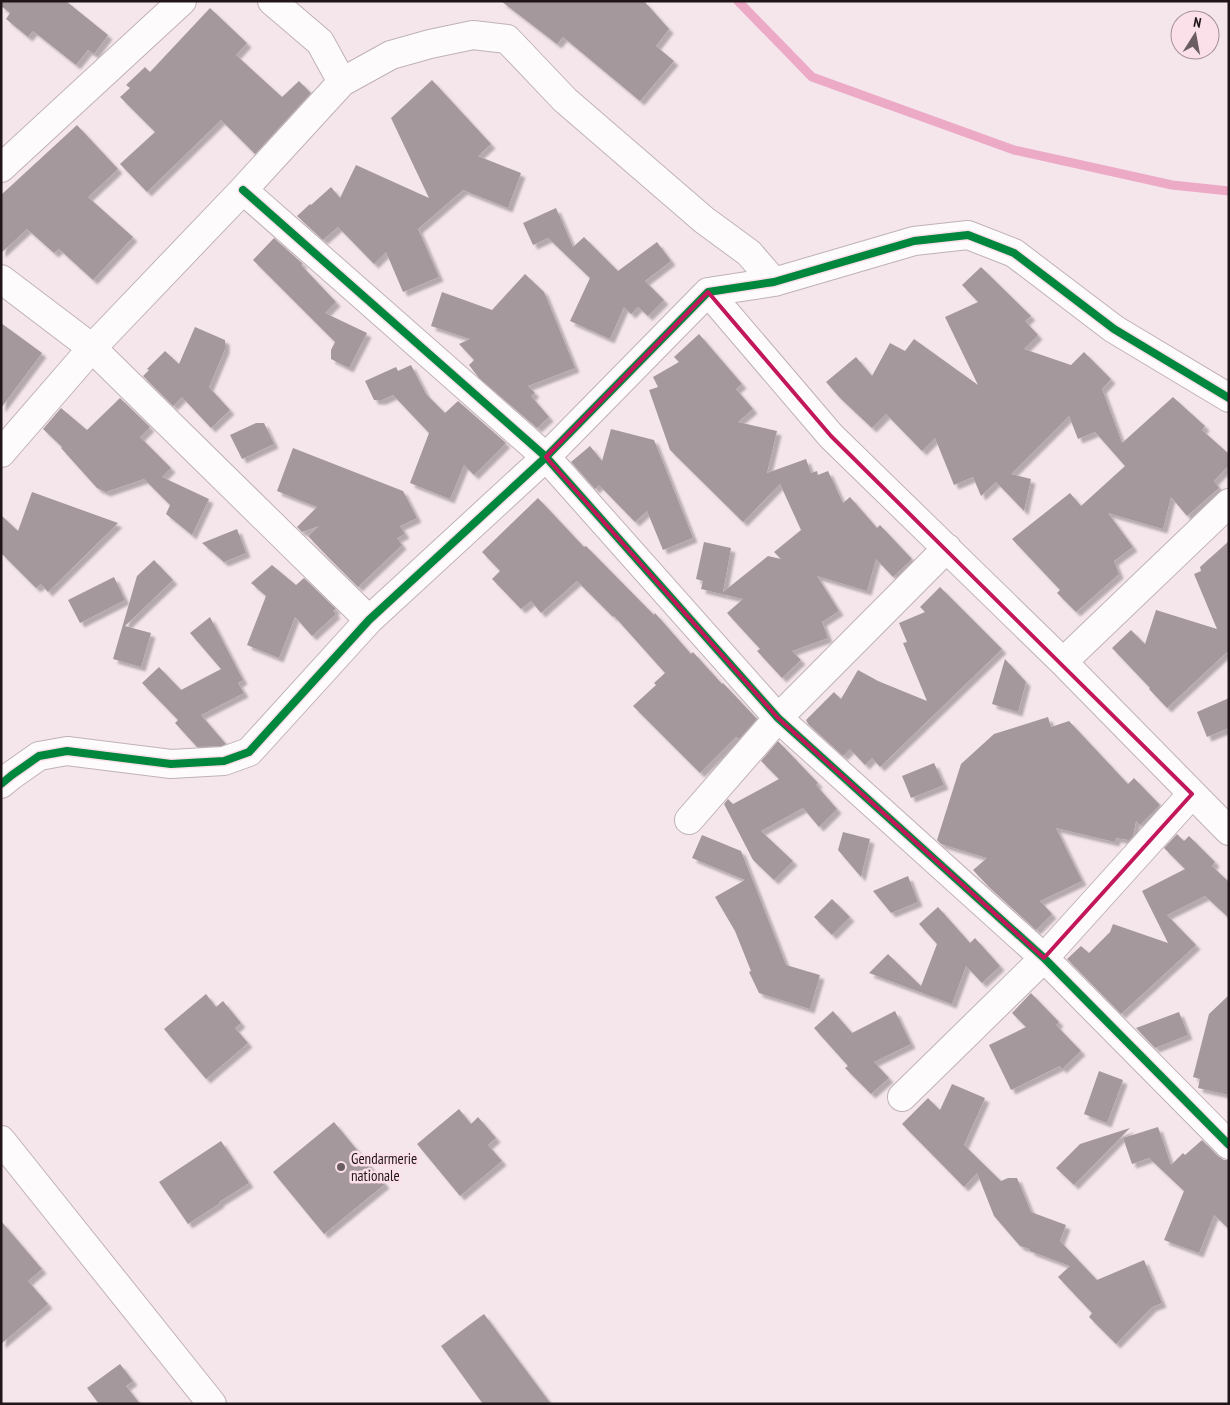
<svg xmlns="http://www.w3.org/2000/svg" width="1230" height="1405" font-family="'PT Sans Narrow',sans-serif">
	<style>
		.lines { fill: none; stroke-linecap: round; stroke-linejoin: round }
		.stream { stroke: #ecaac6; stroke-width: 9 }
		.building { fill: #a5989d; filter: url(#shadow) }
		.minor-casing { stroke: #bfb2b7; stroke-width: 30 }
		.minor { stroke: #fefbfc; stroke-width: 28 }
		.cycleway-casing { stroke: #fbe0ea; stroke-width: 11 }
		.cycleway { stroke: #00873e; stroke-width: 8 }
		.marked { fill: none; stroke: #c2185b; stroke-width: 4; stroke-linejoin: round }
		.poi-dot { fill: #6b5e62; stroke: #fbe0ea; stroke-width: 2 }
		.labels { text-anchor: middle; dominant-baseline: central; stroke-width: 5; stroke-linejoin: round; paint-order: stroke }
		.poi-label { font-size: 15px; fill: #201519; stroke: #fbe0ea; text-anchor: start }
	</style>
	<defs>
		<filter id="shadow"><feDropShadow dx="4.5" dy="4.5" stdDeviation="1" flood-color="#0004"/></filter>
	</defs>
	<rect width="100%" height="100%" fill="#f5e6eb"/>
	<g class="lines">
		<path class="stream" d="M 738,1 L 812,77 L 1014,150 L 1172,185 L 1229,191"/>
	</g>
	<path class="building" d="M 1,1 L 66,1 L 108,35 L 94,54 L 88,50 L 76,65 L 33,31 L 28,37 L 6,19 L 10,13 L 1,6 Z
		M 501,1 L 644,1 L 669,29 L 656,46 L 674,61 L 640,101 L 563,37 L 557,44 Z
		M 210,8 L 247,43 L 236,55 L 282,97 L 299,81 L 311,93 L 255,154 L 221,120 L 147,192 L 120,164 L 155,132 L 120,97 L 130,88 L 126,85 L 145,67 L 150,72 Z
		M 432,80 L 491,144 L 478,156 L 521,173 L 508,208 L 463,190 L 418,229 L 439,277 L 403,292 L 386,252 L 374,264 L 338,227 L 323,240 L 297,216 L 310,204 L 311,205 L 331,187 L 340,198 L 356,165 L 429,198 L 391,118 Z
		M 77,125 L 118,169 L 88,197 L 133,237 L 93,280 L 59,249 L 54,253 L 27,229 L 1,253 L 1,195 Z
		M 556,208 L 573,247 L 584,237 L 618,271 L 657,242 L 671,261 L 645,281 L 664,300 L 648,316 L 638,307 L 631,314 L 624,307 L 610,339 L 570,321 L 590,278 L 548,238 L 533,245 L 523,223 Z
		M 274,238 L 303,264 L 301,265 L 336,302 L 325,313 L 367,333 L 349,368 L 331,359 L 331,350 L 335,342 L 253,260 Z
		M 981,267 L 1031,316 L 1025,321 L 1038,335 L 1024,349 L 1071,365 L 1084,352 L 1111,379 L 1102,389 L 1122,443 L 1173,397 L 1205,426 L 1202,430 L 1229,454 L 1229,465 L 1214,481 L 1219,488 L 1187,516 L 1171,497 L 1163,529 L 1108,513 L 1133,547 L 1114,561 L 1119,574 L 1076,612 L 1057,593 L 1060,590 L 1012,539 L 1070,493 L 1081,506 L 1125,466 L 1095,432 L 1078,439 L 1069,416 L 1011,474 L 1031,479 L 1024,511 L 996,482 L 981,496 L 973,477 L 954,485 L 935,438 L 922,451 L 886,414 L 872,428 L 840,398 L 826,382 L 856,357 L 872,376 L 890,343 L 905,351 L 914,339 L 978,385 L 945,317 L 978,302 L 962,285 Z
		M 525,274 L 544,292 L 575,368 L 528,386 L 535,393 L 531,396 L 549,417 L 537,428 L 479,378 L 469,365 L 474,360 L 459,344 L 470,339 L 431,326 L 442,292 L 492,310 Z
		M 1,323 L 42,353 L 1,408 Z
		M 195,327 L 225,340 L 225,349 L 209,387 L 230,410 L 211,428 L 182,397 L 173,406 L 143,376 L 149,370 L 147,369 L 165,351 L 179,364 Z
		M 699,334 L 742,384 L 736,389 L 753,409 L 738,422 L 777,431 L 767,473 L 806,459 L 811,473 L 817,471 L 818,475 L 828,471 L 843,503 L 850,497 L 877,528 L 880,525 L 912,559 L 893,577 L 876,559 L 867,591 L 817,576 L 839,611 L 822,622 L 828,638 L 792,651 L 801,660 L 782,678 L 757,651 L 760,649 L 727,613 L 743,599 L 701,589 L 703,581 L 696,579 L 704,542 L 731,548 L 723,592 L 768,556 L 781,559 L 774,552 L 801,530 L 780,484 L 743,522 L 670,450 L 649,390 L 658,387 L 653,377 L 679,362 L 674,357 Z
		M 411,365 L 426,394 L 445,413 L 458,401 L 506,443 L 474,475 L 464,465 L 450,499 L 410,483 L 429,433 L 393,395 L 382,400 L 374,400 L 365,381 L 396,367 L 398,371 Z
		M 120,398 L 150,427 L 140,437 L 171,468 L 162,477 L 209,499 L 192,535 L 166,514 L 170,505 L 144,479 L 106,492 L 97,488 L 61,448 L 62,447 L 43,429 L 61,408 L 87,430 Z
		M 256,423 L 264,423 L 274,444 L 242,459 L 230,435 Z
		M 611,429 L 654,440 L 693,538 L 663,550 L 647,511 L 635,522 L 599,485 L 595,489 L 571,462 L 590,446 L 602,461 Z
		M 293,448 L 403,491 L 417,518 L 400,526 L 405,534 L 397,538 L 402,545 L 358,587 L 327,556 L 308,536 L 319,526 L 302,532 L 297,527 L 317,507 L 277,491 Z
		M 32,492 L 118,523 L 48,592 L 41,584 L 36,588 L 1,553 L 1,515 L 18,531 Z
		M 538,498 L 584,547 L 586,546 L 654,615 L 655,613 L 691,654 L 693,652 L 722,684 L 723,683 L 757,719 L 739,739 L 736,737 L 700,773 L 633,706 L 656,685 L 654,683 L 665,673 L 614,616 L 613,617 L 577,581 L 541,613 L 531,601 L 521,609 L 492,579 L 500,571 L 482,552 Z
		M 237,529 L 246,553 L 224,562 L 202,543 Z
		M 1229,541 L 1229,656 L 1227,652 L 1167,708 L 1149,689 L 1150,688 L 1112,648 L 1131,630 L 1145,644 L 1156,610 L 1217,629 L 1194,574 L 1201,571 L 1200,567 Z
		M 154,560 L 173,580 L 125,626 L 151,633 L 141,667 L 113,659 L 137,576 Z
		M 272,565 L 296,585 L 304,578 L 336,609 L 333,611 L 336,614 L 312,636 L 295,617 L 279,658 L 247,645 L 266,596 L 251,583 Z
		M 114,577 L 125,600 L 80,623 L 68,600 Z
		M 940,587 L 1002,649 L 880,767 L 872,758 L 865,765 L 850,749 L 843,756 L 808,724 L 806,720 L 834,692 L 841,699 L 858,670 L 878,681 L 927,701 L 903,643 L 907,642 L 899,623 L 925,612 L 920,607 Z
		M 210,617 L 243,680 L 238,683 L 244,693 L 201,715 L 226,744 L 221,746 L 197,747 L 175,723 L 178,720 L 142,683 L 159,667 L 181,690 L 221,669 L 190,633 Z
		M 1005,659 L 1026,682 L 1018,712 L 992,704 Z
		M 1229,698 L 1229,728 L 1207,737 L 1197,712 Z
		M 1048,717 L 1051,727 L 1069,721 L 1128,784 L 1134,778 L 1160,805 L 1140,825 L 1136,821 L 1133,836 L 1129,840 L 1116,838 L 1115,842 L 1056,828 L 1082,881 L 1040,901 L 1052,914 L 1036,930 L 989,887 L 973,870 L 987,858 L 941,844 L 937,840 L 961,764 L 994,734 Z
		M 778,741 L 818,783 L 816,785 L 837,809 L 819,827 L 803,808 L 761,831 L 793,861 L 774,880 L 753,860 L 724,804 L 728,799 L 733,804 L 779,779 L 761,761 Z
		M 934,763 L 944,785 L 911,798 L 902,776 Z
		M 843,832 L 870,839 L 861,877 L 838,850 Z
		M 1177,834 L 1184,841 L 1189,836 L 1215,862 L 1212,866 L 1229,882 L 1229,918 L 1205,896 L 1167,915 L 1196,945 L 1121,1014 L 1067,959 L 1081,946 L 1089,953 L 1110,932 L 1113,924 L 1168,943 L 1142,891 L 1185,869 L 1164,848 Z
		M 702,835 L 741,851 L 786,965 L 820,975 L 810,1009 L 759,993 L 749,972 L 751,971 L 735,931 L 715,897 L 745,880 L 692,858 Z
		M 908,876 L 918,902 L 891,913 L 873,891 Z
		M 832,899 L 850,917 L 832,935 L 814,917 Z
		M 938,907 L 970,943 L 975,938 L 1000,966 L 982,983 L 966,966 L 952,1004 L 869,973 L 888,954 L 921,986 L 937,944 L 919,924 Z
		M 1031,993 L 1059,1022 L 1056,1025 L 1081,1051 L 1062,1069 L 1060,1066 L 1011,1090 L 989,1045 L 1026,1027 L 1012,1013 Z
		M 206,994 L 216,1007 L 223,1001 L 241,1023 L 235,1028 L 248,1043 L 206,1079 L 164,1029 Z
		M 1229,995 L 1229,1095 L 1198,1088 L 1200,1079 L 1193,1077 L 1209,1014 Z
		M 833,1011 L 852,1033 L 895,1011 L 911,1044 L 874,1062 L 889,1078 L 871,1094 L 845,1068 L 848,1066 L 814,1028 Z
		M 1179,1012 L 1188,1035 L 1155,1048 L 1136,1028 Z
		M 1099,1071 L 1123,1080 L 1107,1123 L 1084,1114 Z
		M 952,1084 L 985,1098 L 964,1145 L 1001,1181 L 1008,1178 L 1017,1178 L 1031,1212 L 1066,1225 L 1060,1241 L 1097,1280 L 1144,1260 L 1162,1303 L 1152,1307 L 1116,1344 L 1089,1317 L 1092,1313 L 1058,1277 L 1070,1266 L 1030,1251 L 1030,1249 L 1020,1246 L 994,1216 L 977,1173 L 964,1187 L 902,1124 L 928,1098 L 940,1110 Z
		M 459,1109 L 471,1124 L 478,1117 L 496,1138 L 488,1145 L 502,1161 L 460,1196 L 417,1144 Z
		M 334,1122 L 385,1184 L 324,1234 L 273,1172 Z
		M 1158,1127 L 1171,1165 L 1183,1153 L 1185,1155 L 1202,1140 L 1218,1156 L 1224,1160 L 1229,1160 L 1229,1229 L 1214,1215 L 1199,1253 L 1164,1240 L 1184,1191 L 1149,1158 L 1132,1164 L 1123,1138 Z
		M 1130,1128 L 1074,1185 L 1056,1168 L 1080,1144 Z
		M 221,1141 L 249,1183 L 219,1202 L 220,1203 L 188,1224 L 159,1182 Z
		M 1,1221 L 42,1269 L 28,1281 L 48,1304 L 1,1344 Z
		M 484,1314 L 551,1404 L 483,1404 L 441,1346 Z
		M 120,1364 L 133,1381 L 126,1386 L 140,1404 L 99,1404 L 87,1388 Z"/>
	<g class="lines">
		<defs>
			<path id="minor" d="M 272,1 L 320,42 L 342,82
				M 1,168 L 182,1
				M 243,190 L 546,457 L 778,718 L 1044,958 L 1229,1145
				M 1,279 L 92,348 L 369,620
				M 708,292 L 831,436 L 1063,662 L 1229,831
				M 1,453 L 92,348 L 243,190 L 342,82 L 391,55 L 430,44 L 473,35 L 507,39 L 565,100 L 704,220 L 749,253 L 774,282
				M 1063,662 L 1229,503
				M 1,784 L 12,775 L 39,756 L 67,751 L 171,764 L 224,761 L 249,752 L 369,620 L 546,457 L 708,292 L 774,282 L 914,241 L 968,235 L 1014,253 L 1114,329 L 1229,398
				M 689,820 L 778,718 L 947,548
				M 902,1097 L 1044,958 L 1192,794
				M 1,1140 L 212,1404"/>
		</defs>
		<use href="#minor" class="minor-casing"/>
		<use href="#minor" class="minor"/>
		<defs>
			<path id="cycleway" d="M 243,190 L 546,457 L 778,718 L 1044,958 L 1229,1145
				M 1,784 L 12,775 L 39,756 L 67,751 L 171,764 L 224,761 L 249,752 L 369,620 L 546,457 L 708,292 L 774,282 L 914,241 L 968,235 L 1014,253 L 1114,329 L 1229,398"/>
		</defs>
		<use href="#cycleway" class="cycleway-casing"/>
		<use href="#cycleway" class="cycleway"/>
	</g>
	<path class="marked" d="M 708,292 L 831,436 L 1192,794 L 1044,958 L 778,718 L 546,457 Z"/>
	<circle class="poi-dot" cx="341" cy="1167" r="5"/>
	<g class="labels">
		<g class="poi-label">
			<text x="351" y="1158">Gendarmerie<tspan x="351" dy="17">nationale</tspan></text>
		</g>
	</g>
	<rect width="1230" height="1405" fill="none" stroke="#201519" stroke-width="5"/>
	<g transform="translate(1195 35) rotate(11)"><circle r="24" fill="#fbe0ea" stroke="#a38f96"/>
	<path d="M0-4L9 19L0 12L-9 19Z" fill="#6b5e62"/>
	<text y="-8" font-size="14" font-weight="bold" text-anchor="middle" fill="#201519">N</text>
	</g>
</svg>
